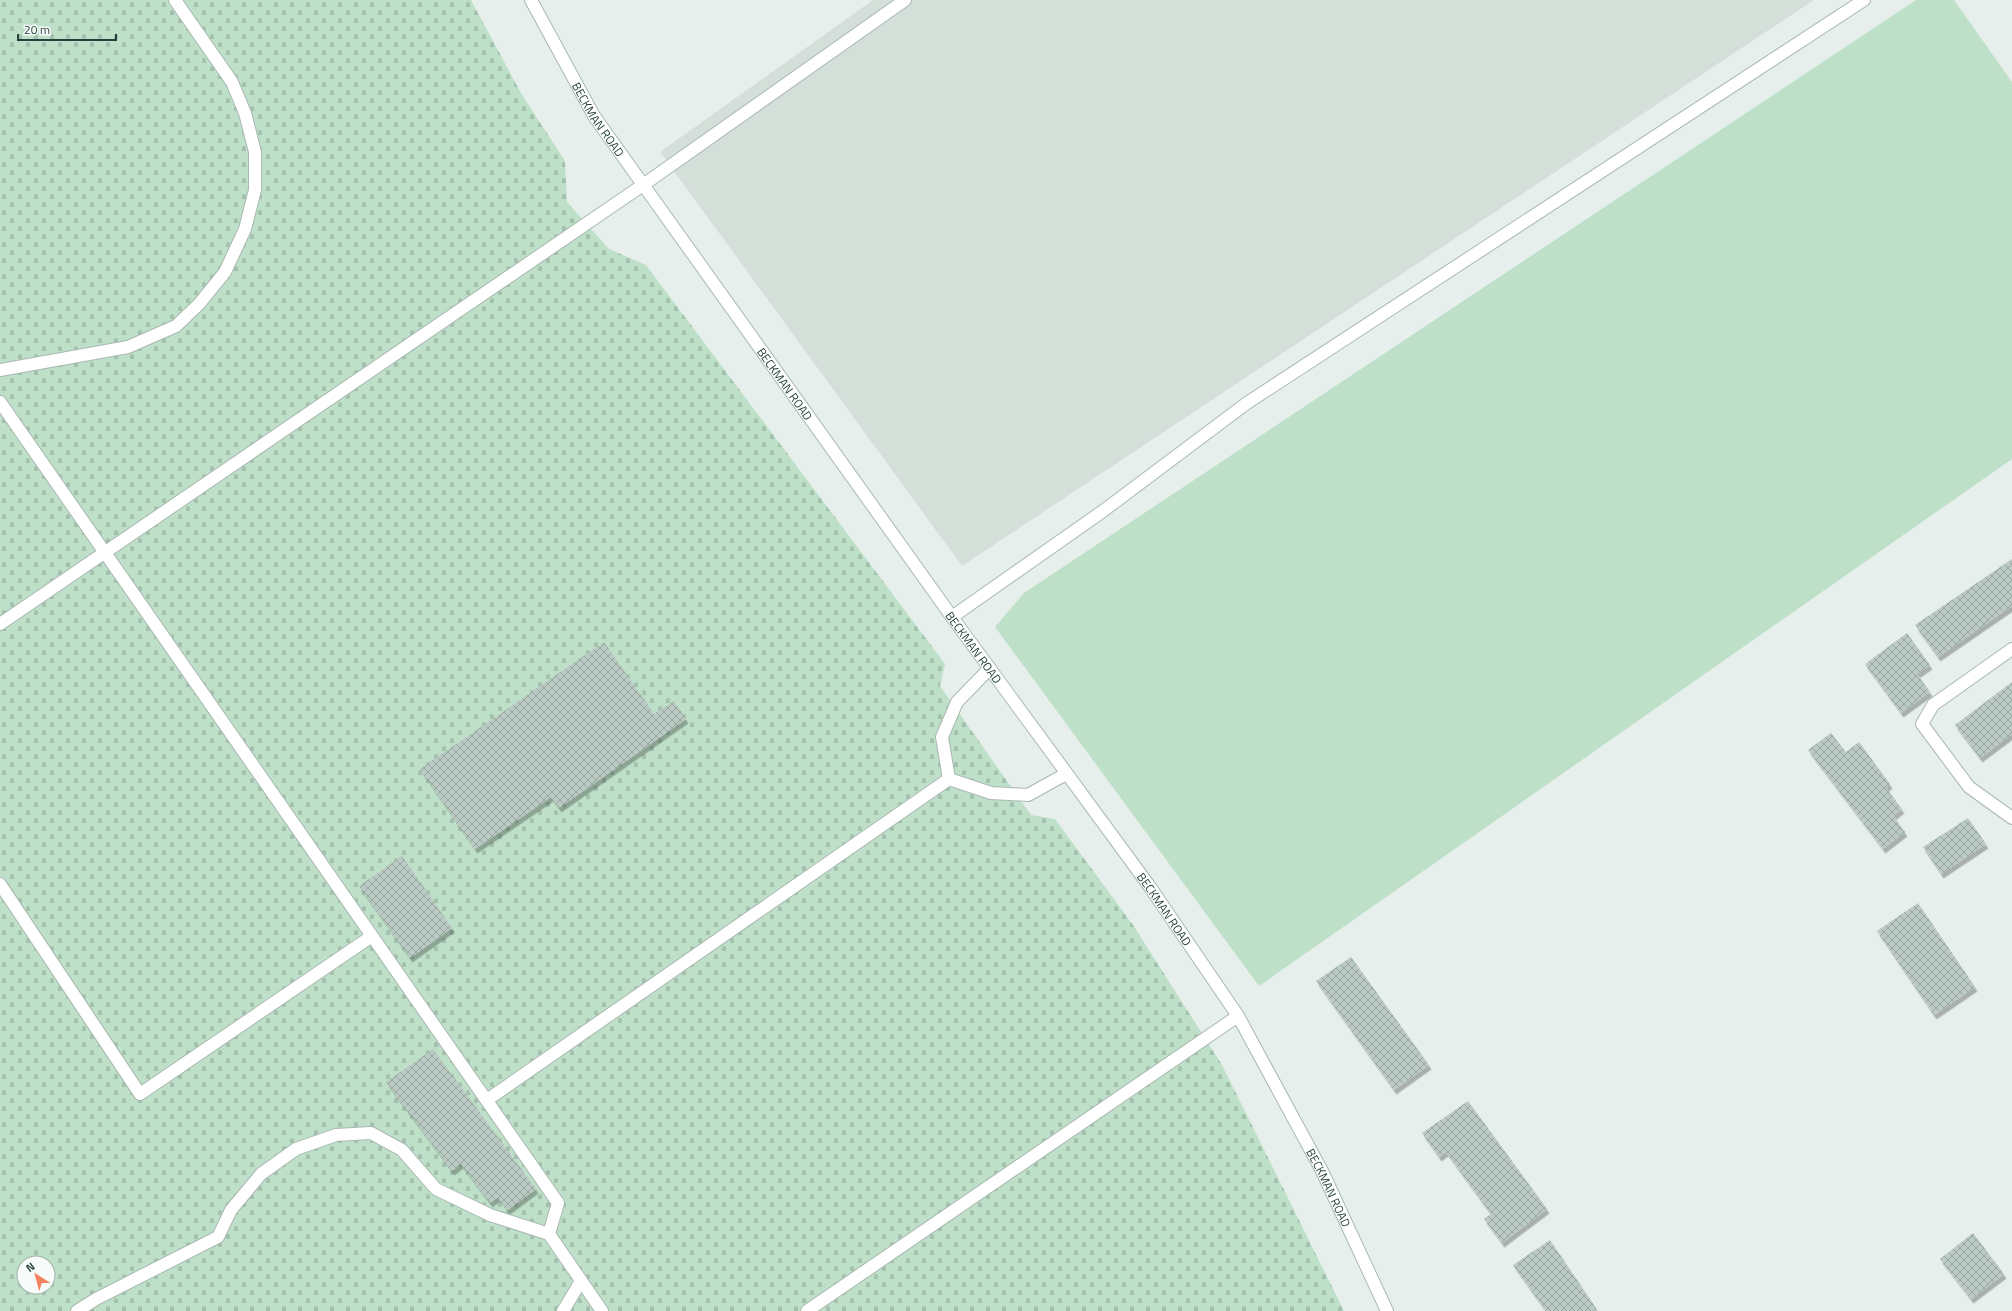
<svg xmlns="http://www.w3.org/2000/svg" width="2012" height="1311" font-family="'Titillium Web',sans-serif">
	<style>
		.built { fill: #d4dfda }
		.grass { fill: #bfe0c8 }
		.cemetery { fill: url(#cemetery-stones); fill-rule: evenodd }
		.building { fill: url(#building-cross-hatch); filter: url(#shadow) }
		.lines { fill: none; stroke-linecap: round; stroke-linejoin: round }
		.lane-casing { stroke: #a8b8b2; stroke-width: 14 }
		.street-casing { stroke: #a8b8b2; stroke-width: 14 }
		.lane { stroke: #fff; stroke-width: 12 }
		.street { stroke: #fff; stroke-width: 12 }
		.labels { text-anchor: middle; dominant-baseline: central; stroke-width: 3; stroke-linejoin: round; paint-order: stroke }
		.street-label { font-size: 12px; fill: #24423a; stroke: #f7fbf9 }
	</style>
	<defs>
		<pattern id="cemetery-stones" width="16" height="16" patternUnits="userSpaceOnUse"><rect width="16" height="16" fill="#bfe0c8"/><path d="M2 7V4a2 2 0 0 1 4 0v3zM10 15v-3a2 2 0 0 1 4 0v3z" fill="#a4c1ad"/></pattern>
		<pattern id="building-cross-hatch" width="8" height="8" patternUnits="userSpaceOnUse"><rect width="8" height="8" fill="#bbcac4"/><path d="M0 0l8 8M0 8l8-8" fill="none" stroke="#98a6a0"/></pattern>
		<filter id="shadow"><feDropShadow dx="2.5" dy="4.5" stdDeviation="0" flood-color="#0004"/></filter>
	</defs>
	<rect width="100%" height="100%" fill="#e6efeb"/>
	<path class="built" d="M 873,0 L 1814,0 L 962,566 L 660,152 Z"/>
	<path class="grass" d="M 1916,0 L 1954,0 L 2012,82 L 2012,459 L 1259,986 L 995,627 L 1024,593 Z"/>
	<path class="cemetery" d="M 0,0 L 471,0 L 522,95 L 565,161 L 567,202 L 609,249 L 646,265 L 945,664 L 940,686 L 1031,815 L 1055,819 L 1133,925 L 1222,1065 L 1344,1311 L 0,1311 ZM 24,1263 L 48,1263 L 48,1287 L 24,1287 Z"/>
	<path class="building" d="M 2012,559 L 2012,606 L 1938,657 L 1915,625 Z
		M 1907,633 L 1930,665 L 1917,674 L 1930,692 L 1901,713 L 1865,664 Z
		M 604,642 L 654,714 L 674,701 L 686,719 L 559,808 L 551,797 L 475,849 L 420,769 Z
		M 2012,682 L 2012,734 L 1980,758 L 1955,725 Z
		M 1831,733 L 1846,752 L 1859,742 L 1890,784 L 1886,788 L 1902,809 L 1893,816 L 1905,832 L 1883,849 L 1808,750 Z
		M 1968,818 L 1986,844 L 1941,874 L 1923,847 Z
		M 402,856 L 452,928 L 410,958 L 359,886 Z
		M 1918,903 L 1975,987 L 1934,1015 L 1877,931 Z
		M 1351,957 L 1429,1065 L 1394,1090 L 1316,981 Z
		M 433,1049 L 536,1189 L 508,1210 L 498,1197 L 490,1203 L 461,1164 L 452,1171 L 386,1082 Z
		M 1468,1101 L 1547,1209 L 1502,1243 L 1484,1219 L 1491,1214 L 1446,1152 L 1439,1157 L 1422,1133 Z
		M 1973,1233 L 2004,1274 L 1971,1299 L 1940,1259 Z
		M 1550,1240 L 1598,1311 L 1546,1311 L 1513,1265 Z"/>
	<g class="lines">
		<defs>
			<path id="lane" d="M 0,370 L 128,347 L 176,326 L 199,304 L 225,272 L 245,229 L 255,190 L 255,152 L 245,113 L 232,82 L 175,0
				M 0,402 L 558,1203 L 549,1234 L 602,1311
				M 952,617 L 1103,511 L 1247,403 L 1864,0
				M 0,624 L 643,185 L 905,0
				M 2012,649 L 1933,705 L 1922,724 L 1969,787 L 2012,818
				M 949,779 L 942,737 L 957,702 L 990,668
				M 949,779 L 991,793 L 1028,795 L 1066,774
				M 0,884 L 140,1094 L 372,936
				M 487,1100 L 949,779
				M 77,1311 L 96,1299 L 218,1237 L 231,1210 L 261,1174 L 296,1149 L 336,1135 L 371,1133 L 402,1150 L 436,1189 L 490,1215 L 549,1234
				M 563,1311 L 581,1281
				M 807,1311 L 1238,1016"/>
			<g id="street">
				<path id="s1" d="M 531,0 L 594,116 L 952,617 L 1150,887 L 1238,1016 L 1322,1171 L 1387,1311"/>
			</g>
		</defs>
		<use href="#lane" class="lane-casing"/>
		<use href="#street" class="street-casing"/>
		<use href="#lane" class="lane"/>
		<use href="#street" class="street"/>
	</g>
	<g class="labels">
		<g class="street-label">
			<text stroke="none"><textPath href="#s1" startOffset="137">BECKMAN ROAD</textPath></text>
			<text stroke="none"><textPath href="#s1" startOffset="461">BECKMAN ROAD</textPath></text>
			<text stroke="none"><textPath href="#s1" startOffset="785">BECKMAN ROAD</textPath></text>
			<text stroke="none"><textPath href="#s1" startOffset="1109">BECKMAN ROAD</textPath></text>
			<text stroke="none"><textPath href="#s1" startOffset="1433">BECKMAN ROAD</textPath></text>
		</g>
	</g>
	<g transform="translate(36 1275) rotate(324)"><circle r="19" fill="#f7fbf9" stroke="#a3b1ad"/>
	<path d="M0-3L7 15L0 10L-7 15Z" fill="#f4845f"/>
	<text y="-6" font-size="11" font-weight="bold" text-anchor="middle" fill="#24423a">N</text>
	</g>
	<path d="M18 34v6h98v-6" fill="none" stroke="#24423a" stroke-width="2"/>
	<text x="24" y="34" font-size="12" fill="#24423a" stroke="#f7fbf9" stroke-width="3" paint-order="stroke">20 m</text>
</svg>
